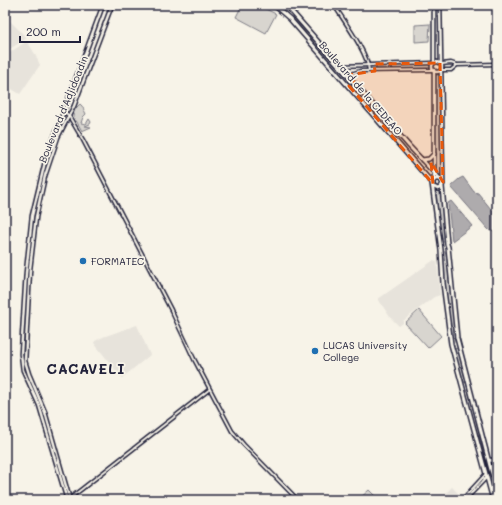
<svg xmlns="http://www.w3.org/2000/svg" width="502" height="505" font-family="Mali,sans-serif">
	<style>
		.built { fill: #e7e3db }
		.green { fill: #d8d5cf; stroke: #7d7c85 }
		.water { fill: #aeabad; stroke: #76747f }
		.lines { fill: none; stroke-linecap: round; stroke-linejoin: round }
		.tertiary-casing { stroke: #22223b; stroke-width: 5 }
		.secondary-casing { stroke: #22223b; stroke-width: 5.5 }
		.primary-casing { stroke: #22223b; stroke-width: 6 }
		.tertiary { stroke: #f7f3e8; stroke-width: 2 }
		.secondary { stroke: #f7f3e8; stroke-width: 2.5 }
		.primary { stroke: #f7f3e8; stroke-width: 3 }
		.marked { fill: #e8590c; fill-opacity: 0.2; stroke: #e8590c; stroke-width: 3; stroke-dasharray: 8 5; stroke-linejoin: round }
		.poi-dot { fill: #1f6fb2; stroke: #f7f3e8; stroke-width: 1.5 }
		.labels { text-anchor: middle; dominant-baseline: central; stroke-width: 3.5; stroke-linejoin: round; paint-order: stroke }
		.street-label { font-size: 10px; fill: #22223b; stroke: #f7f3e8 }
		.poi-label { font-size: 10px; fill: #22223b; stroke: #f7f3e8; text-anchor: start }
		.district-label { font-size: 14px; font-weight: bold; letter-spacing: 1px; fill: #22223b; stroke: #f7f3e8 }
	</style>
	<rect width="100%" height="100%" fill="#f7f3e8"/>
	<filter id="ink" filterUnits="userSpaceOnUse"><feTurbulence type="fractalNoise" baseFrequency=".025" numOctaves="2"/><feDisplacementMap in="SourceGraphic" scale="8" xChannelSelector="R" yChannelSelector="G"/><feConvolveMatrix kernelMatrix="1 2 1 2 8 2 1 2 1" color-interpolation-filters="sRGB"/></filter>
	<g filter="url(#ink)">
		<path class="built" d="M 5,19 L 10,21 L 27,38 L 5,52 Z
			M 27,41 L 35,54 L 40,65 L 20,94 L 5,85 L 5,56 Z
			M 434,260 L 437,262 L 440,295 L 434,297 L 403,321 L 403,323 L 399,326 L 390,317 L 378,299 Z
			M 137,325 L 150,355 L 122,378 L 94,343 L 95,341 L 103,337 Z
			M 452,487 L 461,496 L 458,500 L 453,500 L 446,493 Z"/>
		<path class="green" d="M 242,5 L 257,5 L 276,14 L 266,33 L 236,17 Z
			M 430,24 L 429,41 L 415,42 L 415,25 Z
			M 430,65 L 430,68 L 376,69 L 376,66 Z
			M 435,75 L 440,75 L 441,177 L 436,172 Z
			M 80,104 L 82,106 L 86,114 L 83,117 L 81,123 L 86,124 L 89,119 L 91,122 L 90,124 L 85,126 L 91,127 L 82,131 L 73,115 L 75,109 Z
			M 436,190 L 441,190 L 445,242 L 441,242 Z
			M 442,252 L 446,252 L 456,337 L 451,338 L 450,331 Z
			M 419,310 L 441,336 L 428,348 L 405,323 Z
			M 458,348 L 467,382 L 465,383 L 461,375 L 454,349 Z
			M 481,433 L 490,467 L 486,468 L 479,442 L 479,434 Z
			M 369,490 L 379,500 L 358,500 Z"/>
		<path class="water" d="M 463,177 L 474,192 L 478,193 L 495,214 L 497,214 L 497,231 L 490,231 L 488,229 L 452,188 L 451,186 L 459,179 Z
			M 451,201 L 472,226 L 452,241 L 448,203 Z"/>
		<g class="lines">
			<defs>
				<path id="tertiary" d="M 334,5 C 344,21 368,53 369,71
					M 442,64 L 451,63 L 457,65 L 497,64
					M 340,66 L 434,63
					M 441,70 L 451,70 L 457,65
					M 348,75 L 360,71 L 433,70
					M 64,111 L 69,116 L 83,140 L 171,310 L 194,359 L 232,431 L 244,445 L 298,500
					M 69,499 L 210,389
					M 462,500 L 485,475
					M 465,500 L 487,477"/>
				<path id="secondary" d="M 434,5 L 434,63
					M 440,5 L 441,64
					M432 67a5 5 0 1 1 10 0a5 5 0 1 1-10 0Z
					M 434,70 L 434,180
					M 441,71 L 443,181
					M 67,500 L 39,405 L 23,370 L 21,354 L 26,273 L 32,216 L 45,162 L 103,5
					M 70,500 L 45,412 L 29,374 L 25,361 L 30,269 L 36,217 L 45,176 L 58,137 L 74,106 L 112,5"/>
				<path id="primary" d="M 274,5 L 290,19 L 433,184
					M 286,5 L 409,146 L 441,180 L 443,184 L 440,188 L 438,189 L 434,187
					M 422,160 L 429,159 L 434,154
					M 440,179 L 435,179 L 432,183 L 441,250
					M 442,186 L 447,244 L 448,247 L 457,338 L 491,470 L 497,488
					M 441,250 L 443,283 L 451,344 L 493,500
					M 489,460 L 497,461"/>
			</defs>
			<use href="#tertiary" class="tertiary-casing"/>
			<use href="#secondary" class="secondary-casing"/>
			<use href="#primary" class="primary-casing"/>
			<use href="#tertiary" class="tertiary"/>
			<use href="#secondary" class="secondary"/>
			<use href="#primary" class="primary"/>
		</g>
	</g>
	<path class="marked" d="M 440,63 L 443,182 L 431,162 L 433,184 L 349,86 L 357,85 L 348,75 L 375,71 L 374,64 Z"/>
	<g class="poi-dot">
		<circle cx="83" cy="261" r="4"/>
		<circle cx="315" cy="351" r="4"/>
	</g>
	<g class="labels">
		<g class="street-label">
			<text transform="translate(361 88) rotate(49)">Boulevard de la CEDEAO</text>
			<text transform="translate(63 109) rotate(-68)">Boulevard d'Adjidoadin</text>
		</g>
		<g class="poi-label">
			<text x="91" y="261">FORMATEC</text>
			<text x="323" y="345">LUCAS University<tspan x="323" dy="12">College</tspan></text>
		</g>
		<g class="district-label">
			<text x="86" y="368">CACAVELI</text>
		</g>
	</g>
	<rect width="502" height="505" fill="none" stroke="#f7f3e8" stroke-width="20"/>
	<rect x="10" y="10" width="482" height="485" fill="none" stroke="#22223b" stroke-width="1.5" filter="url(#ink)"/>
	<path d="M20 36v6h60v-6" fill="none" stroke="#22223b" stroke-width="2"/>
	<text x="26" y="36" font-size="12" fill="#22223b" stroke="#f7f3e8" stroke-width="3" paint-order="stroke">200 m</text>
</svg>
